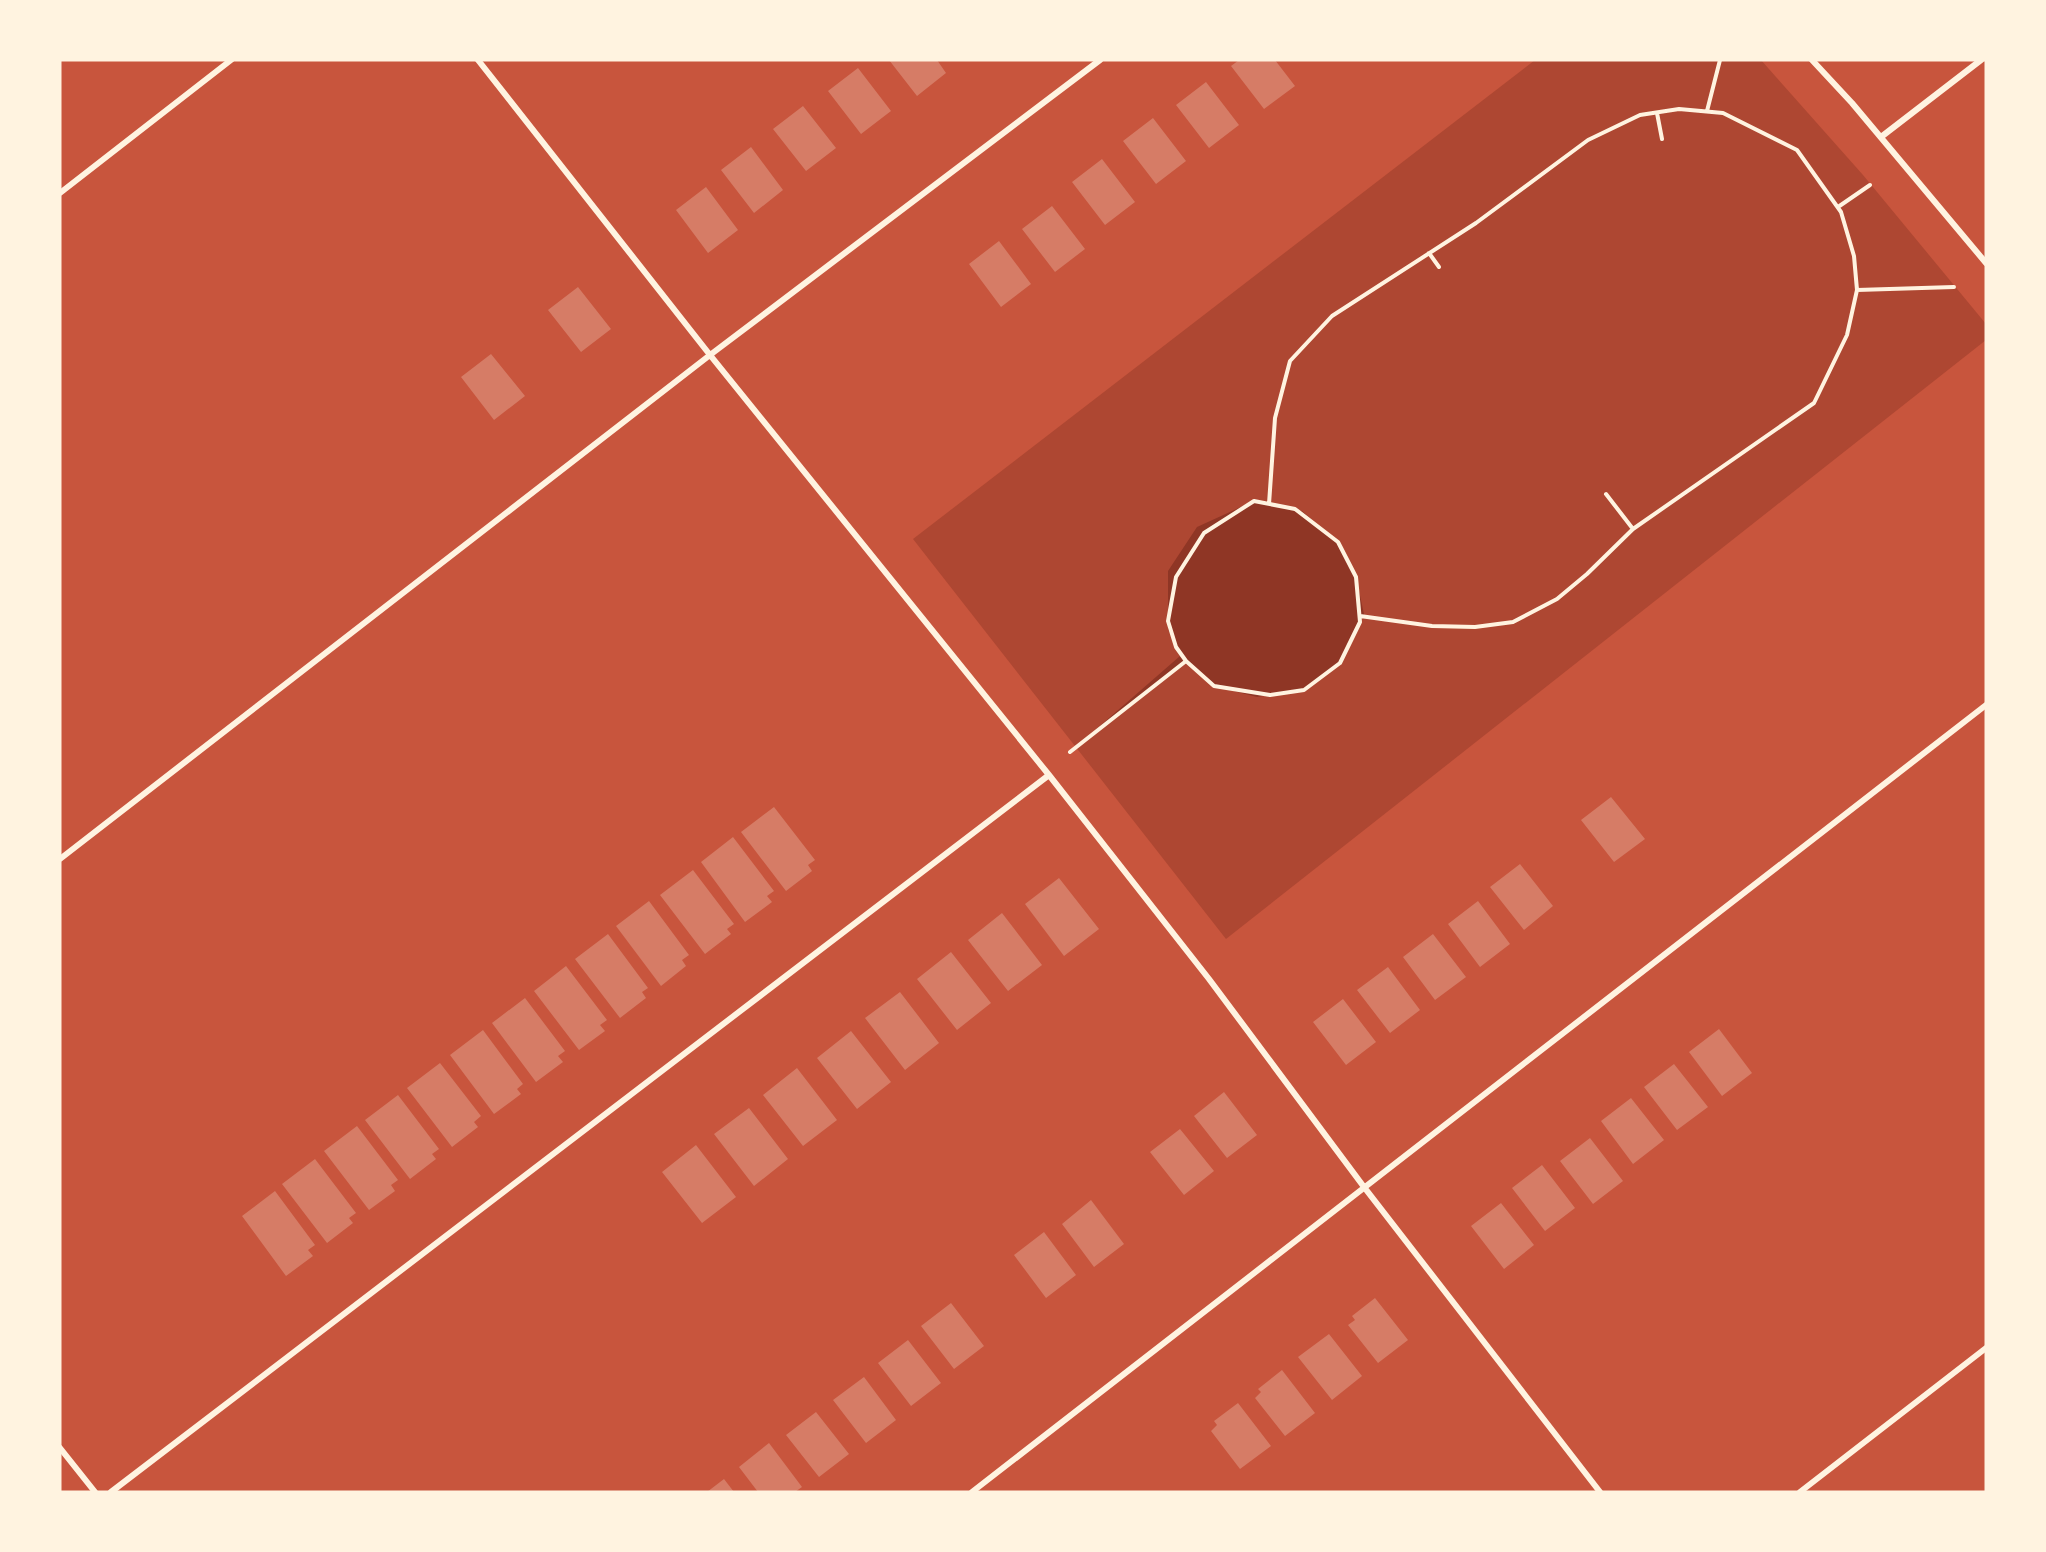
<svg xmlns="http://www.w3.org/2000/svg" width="2046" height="1552" font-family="'Roboto Condensed',sans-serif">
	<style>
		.green { fill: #ae4732 }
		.water { fill: #8f3625 }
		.building { fill: #d67c66 }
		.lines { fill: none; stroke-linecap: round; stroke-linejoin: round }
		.path { stroke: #fff3e0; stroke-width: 4 }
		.minor { stroke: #fff3e0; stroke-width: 6 }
	</style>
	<rect width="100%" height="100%" fill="#c8553d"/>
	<path class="green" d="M 1535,60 L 1761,60 L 1863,175 L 1986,324 L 1986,340 L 1226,939 L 913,539 Z"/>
	<path class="water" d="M 1254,501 L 1302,511 L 1338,542 L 1356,577 L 1364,614 L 1340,663 L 1304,690 L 1257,697 L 1214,686 L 1186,661 L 1070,752 L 1180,656 L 1168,629 L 1168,571 L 1197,527 Z"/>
	<path class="building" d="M 889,60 L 937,60 L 946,73 L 917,96 Z
		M 1239,60 L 1275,60 L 1295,86 L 1264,109 L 1231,66 Z
		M 858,68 L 891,111 L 861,134 L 828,91 Z
		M 1206,82 L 1239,125 L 1209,148 L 1176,105 Z
		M 803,106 L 836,148 L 806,171 L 773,129 Z
		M 1153,118 L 1186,161 L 1156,184 L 1123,141 Z
		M 751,147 L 783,190 L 754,213 L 721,170 Z
		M 1102,159 L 1135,202 L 1105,225 L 1072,182 Z
		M 706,187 L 738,230 L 708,253 L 676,210 Z
		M 1052,206 L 1085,249 L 1055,272 L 1022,229 Z
		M 999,241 L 1031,284 L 1001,307 L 969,264 Z
		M 578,287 L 611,329 L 581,352 L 548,310 Z
		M 491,354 L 525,396 L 494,420 L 461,377 Z
		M 1611,797 L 1645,839 L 1614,862 L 1581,820 Z
		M 774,807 L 815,860 L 808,865 L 812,871 L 786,891 L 741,832 Z
		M 733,837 L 774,891 L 767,896 L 772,902 L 745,922 L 701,862 Z
		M 1520,864 L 1553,906 L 1524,930 L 1490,887 Z
		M 693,870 L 734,924 L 727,929 L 731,934 L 705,954 L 660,895 Z
		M 1059,878 L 1099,929 L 1064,956 L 1025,904 Z
		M 649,901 L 689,955 L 682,960 L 686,966 L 661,986 L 616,926 Z
		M 1478,901 L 1510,944 L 1480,967 L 1448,924 Z
		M 1002,913 L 1042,965 L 1008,991 L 968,940 Z
		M 608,934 L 648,988 L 642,992 L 646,998 L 620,1018 L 575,959 Z
		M 1433,934 L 1466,977 L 1435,1000 L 1403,957 Z
		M 951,952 L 991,1003 L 957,1030 L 917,979 Z
		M 566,966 L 607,1020 L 600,1025 L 605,1031 L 579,1050 L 534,991 Z
		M 1388,967 L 1420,1010 L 1390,1033 L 1357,990 Z
		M 900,992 L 939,1043 L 905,1070 L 865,1018 Z
		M 525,998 L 565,1051 L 558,1056 L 563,1062 L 536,1082 L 492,1023 Z
		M 1343,999 L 1376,1042 L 1346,1065 L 1313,1022 Z
		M 1719,1029 L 1752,1073 L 1722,1096 L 1689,1052 Z
		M 483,1030 L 523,1084 L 517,1089 L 521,1094 L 494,1114 L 450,1055 Z
		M 851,1031 L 891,1082 L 857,1109 L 817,1058 Z
		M 440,1063 L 481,1116 L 474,1122 L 478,1127 L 452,1147 L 407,1088 Z
		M 1674,1064 L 1708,1107 L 1677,1130 L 1644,1087 Z
		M 797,1068 L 837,1120 L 803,1146 L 763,1095 Z
		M 1224,1092 L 1257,1135 L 1227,1158 L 1194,1116 Z
		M 398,1095 L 439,1149 L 432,1154 L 436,1159 L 410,1179 L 365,1120 Z
		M 1631,1098 L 1664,1140 L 1633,1164 L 1601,1121 Z
		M 749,1108 L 788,1159 L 754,1186 L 714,1134 Z
		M 357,1126 L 398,1180 L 391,1185 L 395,1191 L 369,1210 L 324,1151 Z
		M 1180,1129 L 1214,1171 L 1184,1195 L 1150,1152 Z
		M 1590,1138 L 1623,1181 L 1593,1204 L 1560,1161 Z
		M 696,1145 L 736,1197 L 702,1223 L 662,1172 Z
		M 315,1159 L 356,1213 L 349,1218 L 353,1223 L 327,1243 L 282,1184 Z
		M 1542,1165 L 1575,1208 L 1545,1231 L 1512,1188 Z
		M 275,1191 L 315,1245 L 308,1250 L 313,1256 L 286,1276 L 242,1216 Z
		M 1091,1200 L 1124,1244 L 1094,1267 L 1062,1224 Z
		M 1501,1203 L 1534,1245 L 1504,1269 L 1471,1226 Z
		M 1044,1232 L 1076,1275 L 1046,1298 L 1014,1255 Z
		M 1375,1298 L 1408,1340 L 1378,1363 L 1348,1325 L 1355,1320 L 1352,1316 Z
		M 951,1303 L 984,1346 L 954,1369 L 921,1326 Z
		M 1329,1334 L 1362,1376 L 1332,1400 L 1298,1357 Z
		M 908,1340 L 941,1383 L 911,1406 L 878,1363 Z
		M 1282,1370 L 1315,1413 L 1285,1436 L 1255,1398 L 1261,1392 L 1258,1389 Z
		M 864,1377 L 896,1420 L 866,1443 L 833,1400 Z
		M 1238,1403 L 1271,1446 L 1240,1469 L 1211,1431 L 1217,1425 L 1214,1421 Z
		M 816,1412 L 849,1454 L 819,1477 L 786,1435 Z
		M 769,1443 L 802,1487 L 795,1492 L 758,1492 L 739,1467 Z
		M 724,1479 L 734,1492 L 707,1492 Z"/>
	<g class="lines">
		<path class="path" d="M 1707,111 L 1720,60
			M 1657,113 L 1662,139
			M 1838,207 L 1870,185
			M 1429,253 L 1439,267
			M 1857,290 L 1954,287
			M 1606,494 L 1633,529
			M 1269,504 L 1275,418 L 1290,361 L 1332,316 L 1476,223 L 1588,140 L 1640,115 L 1679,109 L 1723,113 L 1797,150 L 1841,212 L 1854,256 L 1857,290 L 1847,335 L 1814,403 L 1633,529 L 1587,574 L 1557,599 L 1513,622 L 1475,627 L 1432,626 L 1360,616
			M 1070,752 L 1186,661 L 1214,686 L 1270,695 L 1304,690 L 1340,663 L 1360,622 L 1356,577 L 1338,542 L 1295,509 L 1254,501 L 1204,533 L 1176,577 L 1168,621 L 1176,647 L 1186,661"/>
		<path class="minor" d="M 478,60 L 710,355 L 1049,775 L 1209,979 L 1364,1187 L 1600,1492
			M 1812,60 L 1852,103 L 1986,263
			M 1881,137 L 1981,60
			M 60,193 L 231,60
			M 60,859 L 710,355 L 1100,60
			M 60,1448 L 95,1492
			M 111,1492 L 1049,775
			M 972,1492 L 1986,705
			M 1800,1492 L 1986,1348"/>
	</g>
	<rect width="2046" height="1552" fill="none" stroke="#fff3e0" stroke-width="123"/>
</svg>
